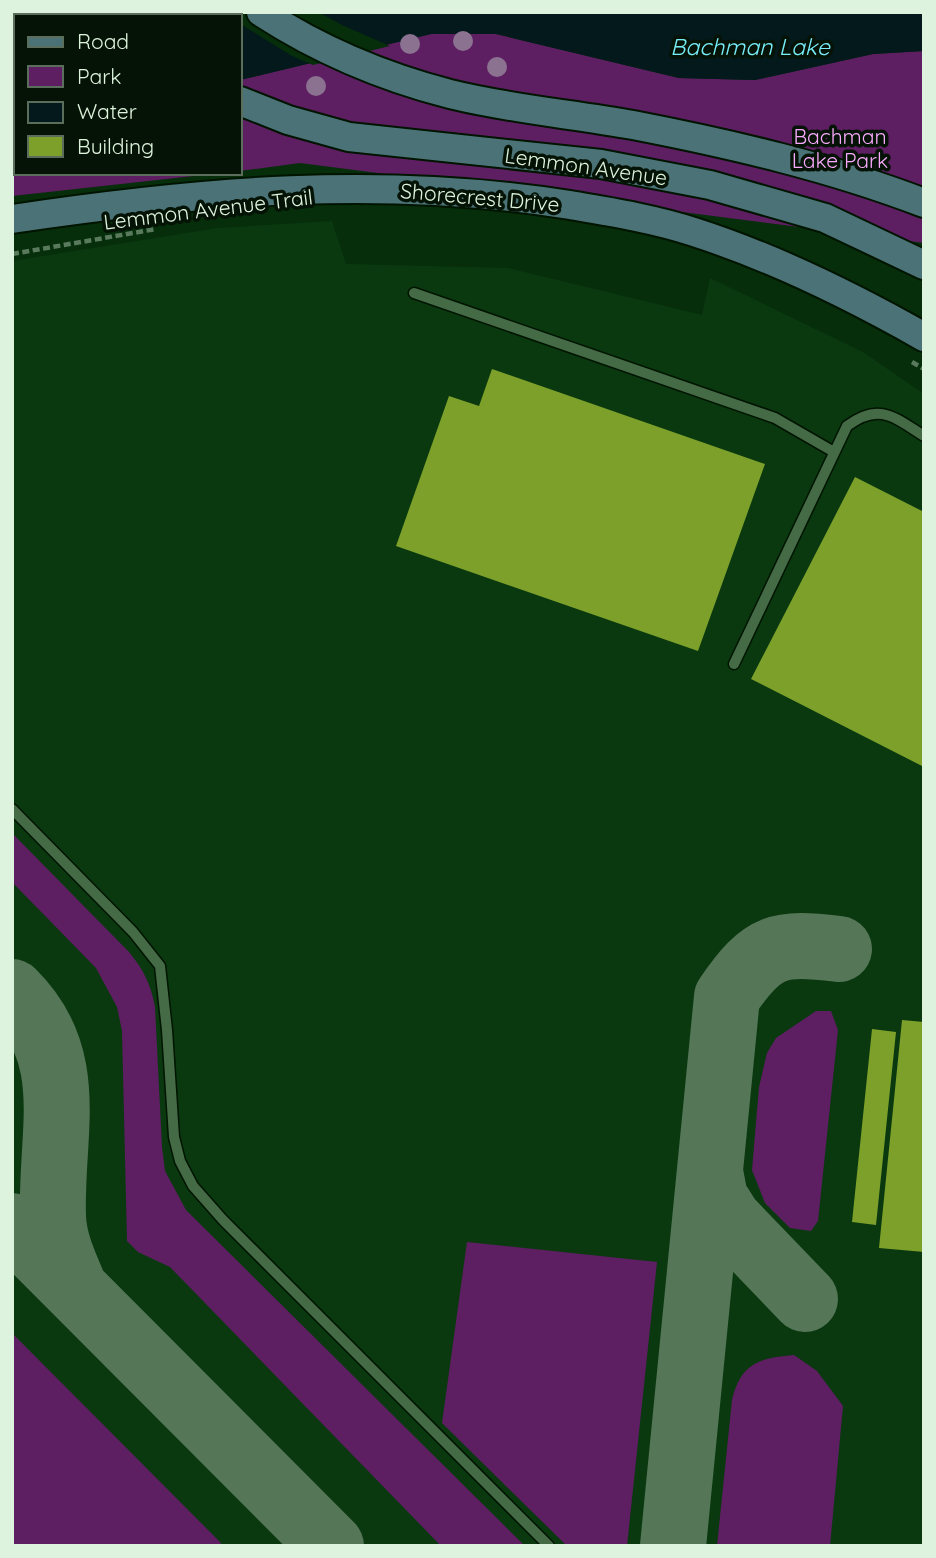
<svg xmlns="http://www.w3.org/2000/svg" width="936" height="1558" font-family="Quicksand,sans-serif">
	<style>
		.built { fill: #0a3910 }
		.green { fill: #5e1e62 }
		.water { fill: #03191c }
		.pier { fill: #062e0b }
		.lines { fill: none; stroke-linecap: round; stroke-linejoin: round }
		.taxiway { stroke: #567658; stroke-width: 66 }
		.building { fill: #7ca02a }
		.lane-casing { stroke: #001400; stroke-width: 13 }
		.secondary-casing { stroke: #001400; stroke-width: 32 }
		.path { stroke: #597a5c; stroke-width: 4.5; stroke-dasharray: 7 3.5; stroke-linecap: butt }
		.lane { stroke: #446b46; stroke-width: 10 }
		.secondary { stroke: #4b7276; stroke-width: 28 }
		.tree { fill: #8c7291 }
		.labels { text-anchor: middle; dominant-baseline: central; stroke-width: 7; stroke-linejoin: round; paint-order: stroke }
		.park-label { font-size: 21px; fill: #faaafe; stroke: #041305 }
		.street-label { font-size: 21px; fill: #def3dd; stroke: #041305 }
		.water-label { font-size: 23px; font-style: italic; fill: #78ecf9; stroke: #041305 }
	</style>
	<rect width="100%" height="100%" fill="#062e0b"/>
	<path class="built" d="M 332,221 L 346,264 L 508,268 L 702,315 L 710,278 L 863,352 L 924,394 L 924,1546 L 12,1546 L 12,261 L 218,228 Z"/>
	<path class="green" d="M 431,34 L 496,34 L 679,78 L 755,80 L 873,54 L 924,51 L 924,243 L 300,163 L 240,171 L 240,80 Z
		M 16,163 L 16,173 L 221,173 L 12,196 L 12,164 Z
		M 12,833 L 129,952 C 144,970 151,985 155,1007 L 162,1147 L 165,1171 L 186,1210 L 525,1546 L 441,1546 L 170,1267 L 138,1252 L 127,1241 L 122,1031 L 117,1007 L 96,968 L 12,882 Z
		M 816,1011 L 831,1011 L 838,1030 L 818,1221 L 811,1231 L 790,1228 L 765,1203 L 752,1170 L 759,1087 L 767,1053 L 776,1038 Z
		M 467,1242 L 657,1262 L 627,1546 L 567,1546 L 442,1423 Z
		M 12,1333 L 221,1543 L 219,1546 L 12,1546 Z
		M 794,1355 L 817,1371 L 843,1406 L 830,1546 L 717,1546 L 732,1400 C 741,1363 759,1358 794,1355 Z"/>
	<path class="water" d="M 12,12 L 924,12 L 924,51 L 873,54 L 755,80 L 679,78 L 496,34 L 431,34 L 240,80 L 240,16 L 16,16 L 16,163 L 12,164 Z"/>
	<path class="pier" d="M 47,12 L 132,12 L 137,16 L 52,16 Z
		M 227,12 L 318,12 L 342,25 L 390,46 L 313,65 L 292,56 L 242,25 L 240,22 L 240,16 L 231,16 Z"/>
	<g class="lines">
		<path class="taxiway" d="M 12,992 C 79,1058 50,1133 53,1217 C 54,1243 65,1265 75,1289
			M 710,1172 L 715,1198 L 729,1220 L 805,1299
			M 12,1226 L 331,1546
			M 673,1546 L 727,997 C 763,944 778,942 839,949"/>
	</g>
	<path class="building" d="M 492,369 L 765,464 L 698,651 L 396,546 L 449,396 L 479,406 Z
		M 855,477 L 924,512 L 924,767 L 751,679 Z
		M 902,1020 L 924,1022 L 924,1252 L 879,1248 Z
		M 872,1029 L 896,1032 L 876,1225 L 852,1222 Z"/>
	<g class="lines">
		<defs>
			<path id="lane" d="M 414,293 L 775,418 L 834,452
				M 734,664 L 847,426 C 879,402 894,417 924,436
				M 12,809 L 133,932 L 160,966 L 167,1030 L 174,1137 L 180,1161 L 193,1186 L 223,1220 L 549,1546"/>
			<path id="secondary" d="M 88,12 L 93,16
				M 261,12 C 318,49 384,77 450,94 C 510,109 572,114 633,125 C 731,144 830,167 924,203
				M 240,101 L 288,120 L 349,137 L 601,164 L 710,185 L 825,218 L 924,265
				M 12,219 C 200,191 381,175 570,205 C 611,212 654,219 694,232 C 775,258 850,295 924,337"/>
		</defs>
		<use href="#lane" class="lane-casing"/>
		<use href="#secondary" class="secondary-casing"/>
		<path class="path" d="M 12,254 L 156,229
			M 912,362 L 924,369"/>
		<use href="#lane" class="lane"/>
		<use href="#secondary" class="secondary"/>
	</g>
	<g class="tree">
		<circle cx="463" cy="41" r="10"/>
		<circle cx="410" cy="44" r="10"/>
		<circle cx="497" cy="67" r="10"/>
		<circle cx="316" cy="86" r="10"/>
	</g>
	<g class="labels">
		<g class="park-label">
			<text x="840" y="136">Bachman<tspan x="840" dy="24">Lake Park</tspan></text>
		</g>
		<g class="street-label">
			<text transform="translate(586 166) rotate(8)">Lemmon Avenue</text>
			<text transform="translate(480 197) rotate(5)">Shorecrest Drive</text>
			<text transform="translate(208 209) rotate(-7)">Lemmon Avenue Trail</text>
		</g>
		<g class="water-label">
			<text x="750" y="46">Bachman Lake</text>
		</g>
	</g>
	<rect width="936" height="1558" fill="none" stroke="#def3dd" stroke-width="28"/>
	<rect x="14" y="14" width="228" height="161" fill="#041305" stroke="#5b6d5b" stroke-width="2"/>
	<rect x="28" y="37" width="35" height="10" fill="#4b7276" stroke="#5b6d5b" stroke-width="2"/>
	<text x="77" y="49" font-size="21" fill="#def3dd">Road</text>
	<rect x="28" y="66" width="35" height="21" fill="#5e1e62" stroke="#5b6d5b" stroke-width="2"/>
	<text x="77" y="84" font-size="21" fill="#def3dd">Park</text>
	<rect x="28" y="102" width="35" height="21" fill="#03191c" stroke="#5b6d5b" stroke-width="2"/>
	<text x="77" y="119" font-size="21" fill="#def3dd">Water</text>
	<rect x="28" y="136" width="35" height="21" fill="#7ca02a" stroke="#5b6d5b" stroke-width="2"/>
	<text x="77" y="154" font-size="21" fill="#def3dd">Building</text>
</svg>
